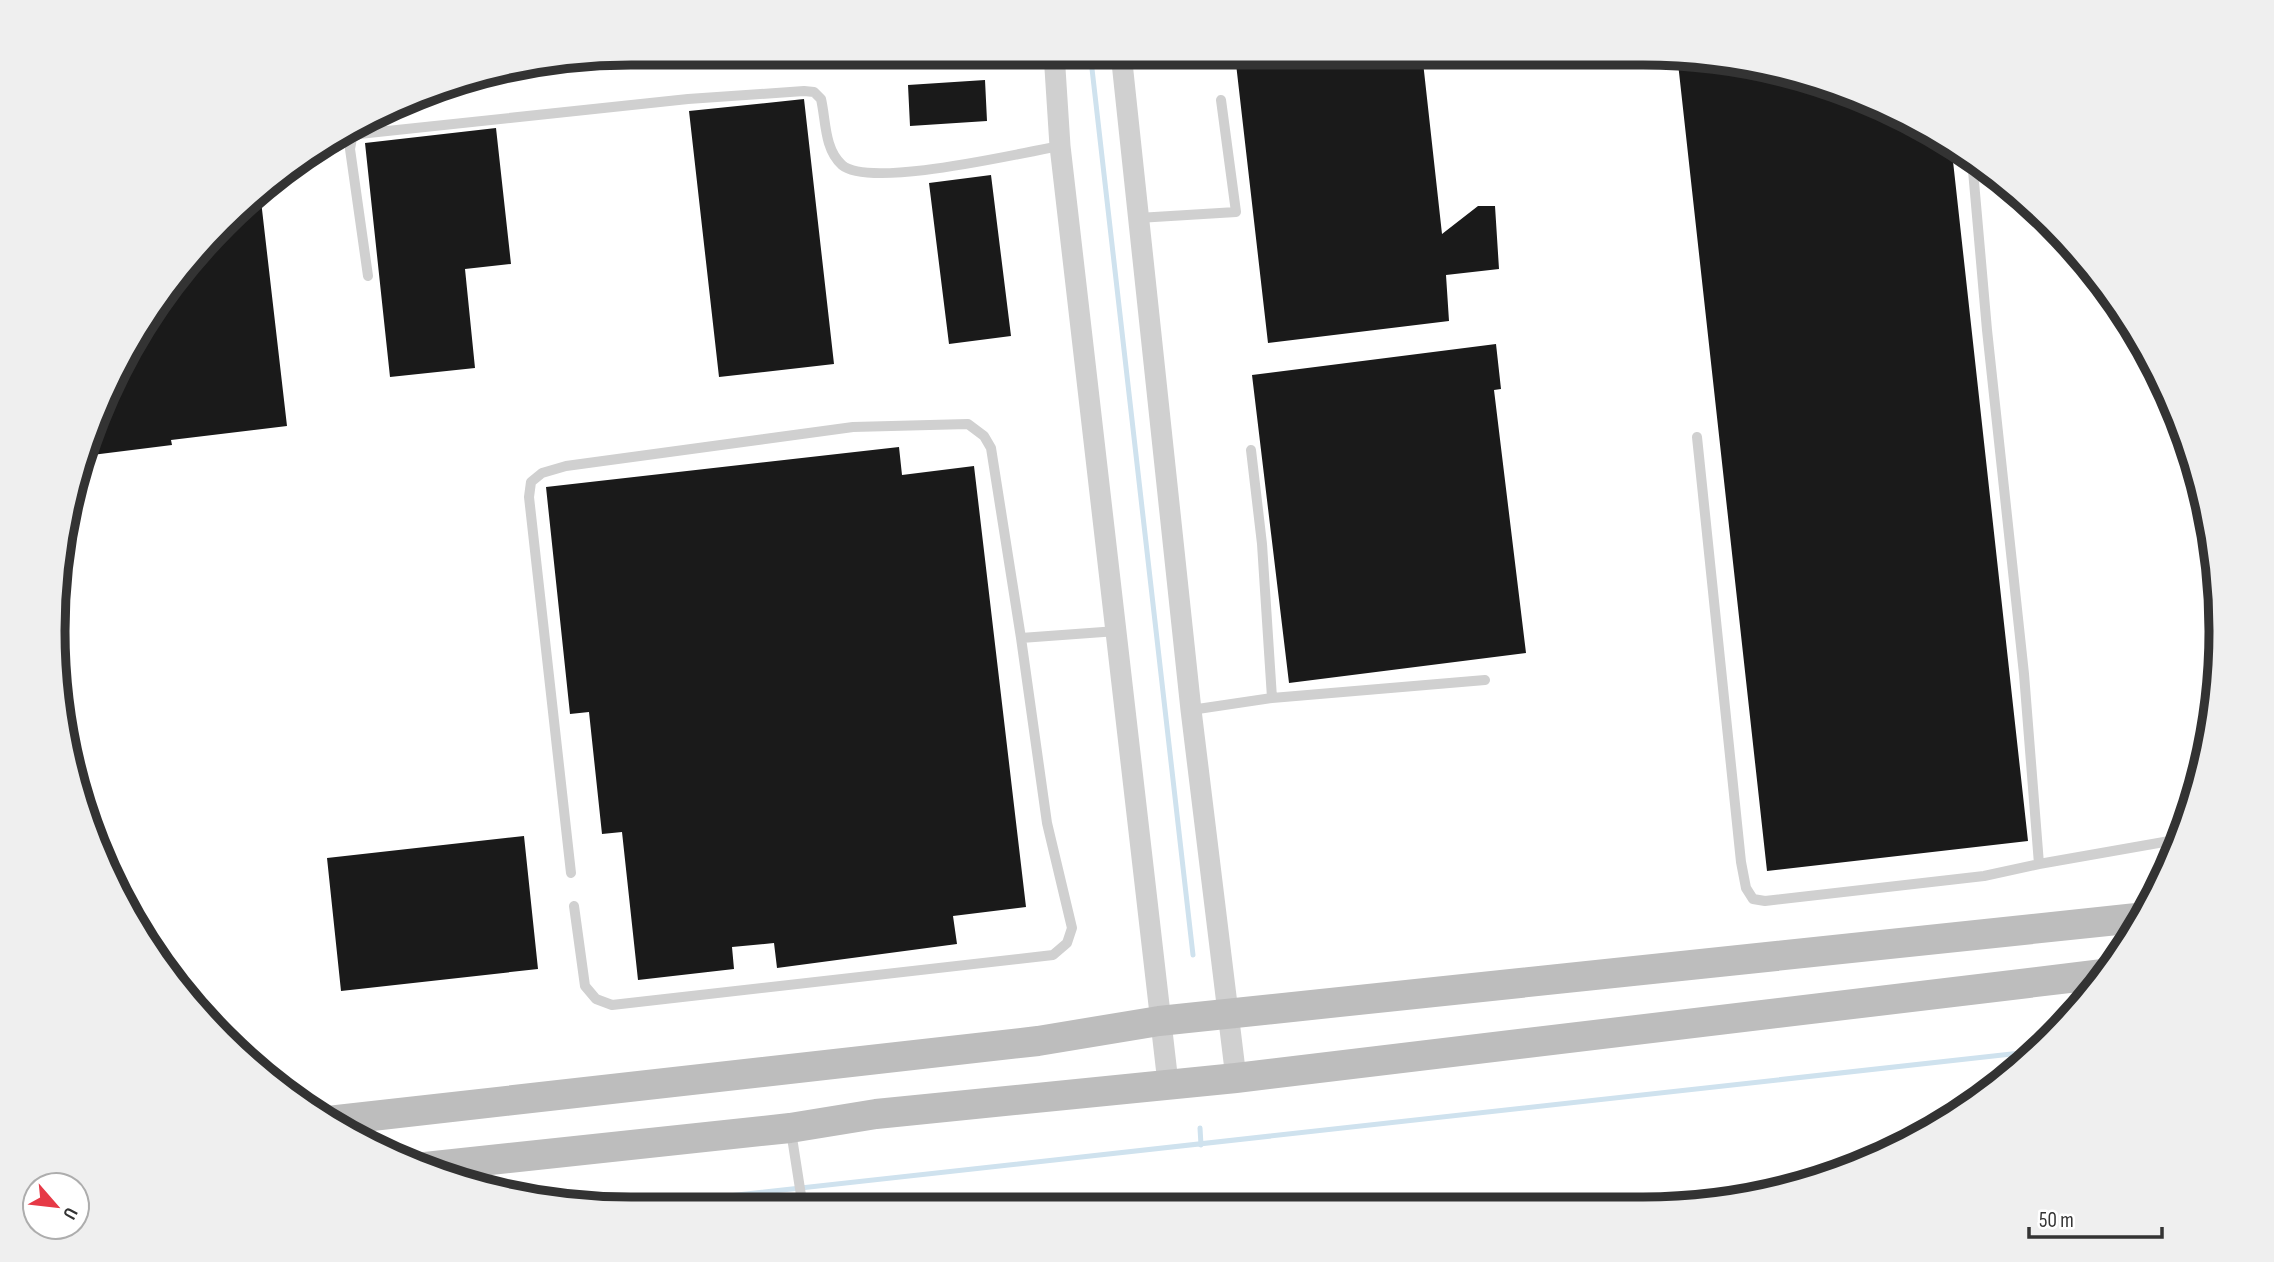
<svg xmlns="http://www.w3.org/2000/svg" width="2274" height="1262" font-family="'Sofia Sans Condensed',sans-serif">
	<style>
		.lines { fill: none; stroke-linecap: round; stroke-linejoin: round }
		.stream { stroke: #cfe2ee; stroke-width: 5 }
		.building { fill: #1a1a1a }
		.lane { stroke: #d0d0d0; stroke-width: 10 }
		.street { stroke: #d0d0d0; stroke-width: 21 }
		.secondary { stroke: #bdbdbd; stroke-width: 30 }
		.rim { fill: none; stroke: #333; stroke-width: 9 }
	</style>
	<rect width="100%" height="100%" fill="#fff"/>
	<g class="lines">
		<path class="stream" d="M 1091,60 L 1193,955
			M 1200,1128 L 1201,1145
			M 620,1208 L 2039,1051"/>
	</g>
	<path class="building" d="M 1422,53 L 1442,234 L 1478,206 L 1495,206 L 1499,269 L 1446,275 L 1449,321 L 1268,343 L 1235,55 Z
		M 1677,54 L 1793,72 L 1932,130 L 1951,143 L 2028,841 L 1767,871 Z
		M 985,80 L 987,121 L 910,126 L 908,85 Z
		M 804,99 L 834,364 L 719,377 L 689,111 Z
		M 496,128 L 511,264 L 465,269 L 475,368 L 390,377 L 365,143 Z
		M 991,175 L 1011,336 L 949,344 L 929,183 Z
		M 260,192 L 287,426 L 171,440 L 172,445 L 84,456 L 150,310 Z
		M 1496,344 L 1501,389 L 1494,390 L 1526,653 L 1289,683 L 1252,375 Z
		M 899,447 L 902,475 L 974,466 L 1026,907 L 953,916 L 957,944 L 777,968 L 774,943 L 732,947 L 734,969 L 638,980 L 622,832 L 602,834 L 589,712 L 570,714 L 546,487 Z
		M 524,836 L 538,969 L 341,991 L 327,858 Z"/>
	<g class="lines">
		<path class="lane" d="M 1972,159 L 1987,330 L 2024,674 L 2039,864 L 2181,839
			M 1138,218 L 1236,212 L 1221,100
			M 368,276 L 350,149 L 352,138 L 359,134 L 688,99 L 804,91 L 814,92 L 821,99 C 826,120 824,149 842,165 C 870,189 1020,153 1060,146
			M 1697,437 L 1741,862 L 1746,888 L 1753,899 L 1765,901 L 1984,876 L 2039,864
			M 1251,450 L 1262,544 L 1272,698
			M 1191,710 L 1272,698 L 1485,680
			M 571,873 L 529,497 L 531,482 L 542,473 L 566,466 L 853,427 L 968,424 L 984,436 L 991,448 L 1021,638
			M 574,906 L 585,986 L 596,999 L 612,1005 L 1053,955 L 1067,943 L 1072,928 L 1047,823 L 1021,638 L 1117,631
			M 791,1131 L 803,1208
			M 1486,1200 L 1487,1205"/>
		<path class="street" d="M 1054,53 L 1060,146 L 1168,1083
			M 1121,53 L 1191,710 L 1236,1078"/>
		<path class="secondary" d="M 328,1121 L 1038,1041 L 1159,1021 L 2146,917
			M 425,1167 L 790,1128 L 876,1114 L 1236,1078 L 2103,974"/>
	</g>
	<path d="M0 0H2274V1262H0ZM631 65H1643A566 566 0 0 1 2209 631V631A566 566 0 0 1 1643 1197H631A566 566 0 0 1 65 631V631A566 566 0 0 1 631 65Z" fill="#efefef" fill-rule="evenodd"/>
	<path class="rim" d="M631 65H1643A566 566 0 0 1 2209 631V631A566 566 0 0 1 1643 1197H631A566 566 0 0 1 65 631V631A566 566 0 0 1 631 65Z"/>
	<g transform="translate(56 1206) rotate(118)"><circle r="33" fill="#ffffff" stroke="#adadad" stroke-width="2"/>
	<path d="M0-5L12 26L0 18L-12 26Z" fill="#e63946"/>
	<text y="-10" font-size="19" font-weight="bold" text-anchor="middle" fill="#333333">U</text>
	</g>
	<path d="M2029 1227v10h133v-10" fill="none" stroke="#333333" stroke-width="3.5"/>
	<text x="2039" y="1227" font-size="21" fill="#333333" stroke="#ffffff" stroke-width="5" paint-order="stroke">50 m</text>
</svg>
